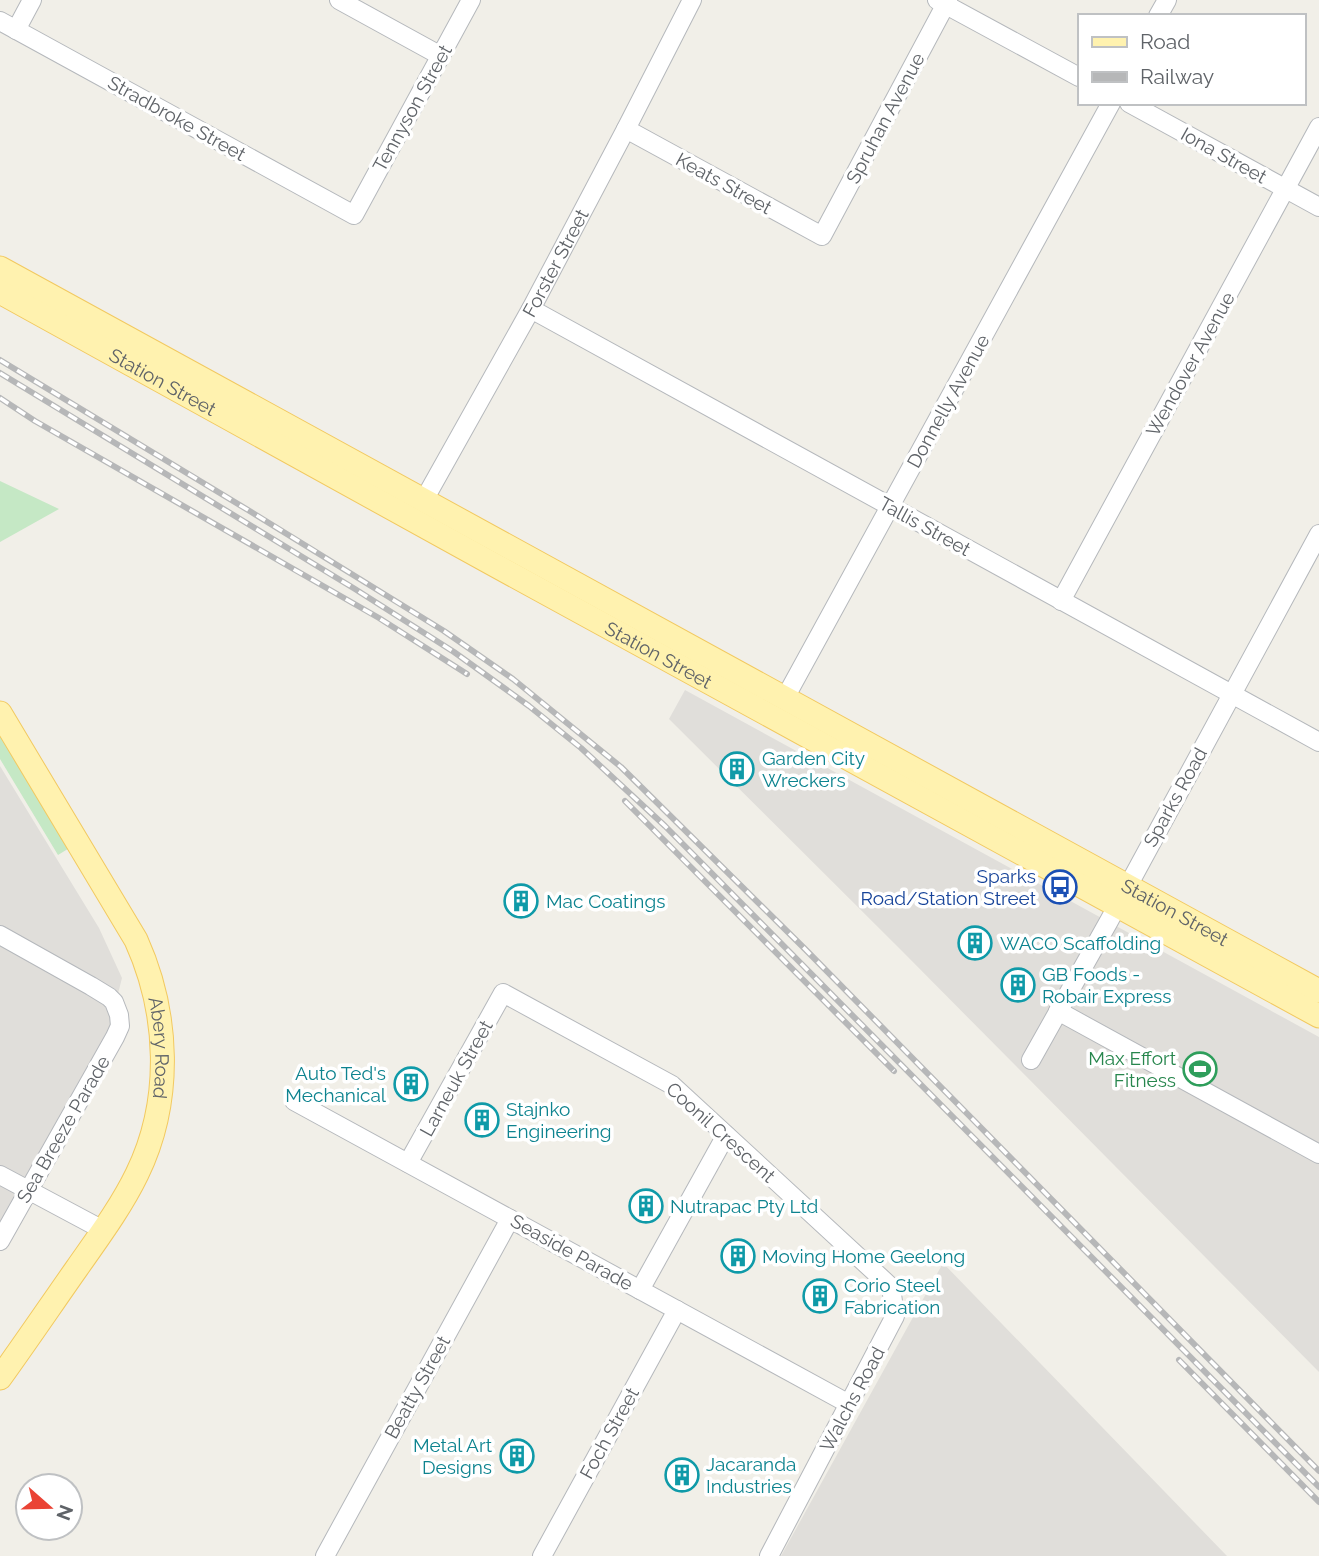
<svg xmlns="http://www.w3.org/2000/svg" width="1319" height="1556" font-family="Raleway,sans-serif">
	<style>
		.industrial { fill: #e0deda }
		.green { fill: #c5e8c5 }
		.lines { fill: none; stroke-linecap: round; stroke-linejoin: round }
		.minor-casing { stroke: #b5b8bc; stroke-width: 20 }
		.major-casing { stroke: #f2c960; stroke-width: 25 }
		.minor { stroke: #fff; stroke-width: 18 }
		.major { stroke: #fff2af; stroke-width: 23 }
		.rail-casing { stroke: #b6b7b8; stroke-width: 6 }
		.rail { stroke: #fff; stroke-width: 3.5; stroke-dasharray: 10; stroke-linecap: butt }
		.labels { text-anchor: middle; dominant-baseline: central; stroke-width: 7; stroke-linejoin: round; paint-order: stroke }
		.street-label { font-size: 19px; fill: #5f6368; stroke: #fff }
		.culture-label { font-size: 19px; fill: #0d838f; stroke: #fff; text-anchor: start }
		.transit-label { font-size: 19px; fill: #164399; stroke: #fff; text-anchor: end }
		.leisure-label { font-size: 19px; fill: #27864d; stroke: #fff; text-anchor: end }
	</style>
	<rect width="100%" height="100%" fill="#f1efe8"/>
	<path class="industrial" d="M 685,690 L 1319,1037 L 1319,1372 L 903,952 L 669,719 Z
		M 0,766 L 99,928 L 122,978 L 108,1033 L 0,1230 Z
		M 943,1263 L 1227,1556 L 781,1556 Z"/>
	<path class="green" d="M 0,481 L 59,509 L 0,542 Z
		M 0,733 L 71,847 L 58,855 L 0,759 Z"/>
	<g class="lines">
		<defs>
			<g id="minor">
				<path d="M 339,0 L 441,56"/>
				<path d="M 937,0 L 1079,77"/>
				<path d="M 1158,16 L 1167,0"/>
				<path d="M 0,21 L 354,215 L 471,0"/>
				<path d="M 16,30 L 32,0"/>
				<path d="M 1129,103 L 1319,207"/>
				<path d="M 626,129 L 822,236 L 948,0"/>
				<path d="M 531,309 L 1319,742"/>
				<path id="s1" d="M 424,500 L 531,309 L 626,129 L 692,0"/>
				<path d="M 1061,601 L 1319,127"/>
				<path d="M 785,698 L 1111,103"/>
				<path d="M 0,935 L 91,986 L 109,997 L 114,1002 L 119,1015 L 120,1026 L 115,1037 L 0,1241"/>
				<path d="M 1058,1011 L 1319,1154"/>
				<path d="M 1031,1060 L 1109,921 L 1319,534"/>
				<path d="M 294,1101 L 849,1404"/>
				<path d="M 408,1163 L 503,993 L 672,1085 L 891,1287 L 895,1316 L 769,1556"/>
				<path d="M 0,1175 L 103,1230"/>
				<path d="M 640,1290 L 726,1135"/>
				<path d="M 325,1556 L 510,1219"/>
				<path d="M 542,1556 L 677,1310"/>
			</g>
			<g id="major">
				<path id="s2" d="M 0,268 L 1319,991"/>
				<path id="s3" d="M 0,292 L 491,563 L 1319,1016"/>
				<path id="s4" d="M 0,713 L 136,940 C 169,1013 173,1100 137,1174 C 121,1207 98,1238 77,1268 C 51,1305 26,1342 0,1378"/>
			</g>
		</defs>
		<use href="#minor" class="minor-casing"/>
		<use href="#major" class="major-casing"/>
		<use href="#minor" class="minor"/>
		<use href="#major" class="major"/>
		<defs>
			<path id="rail" d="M 0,360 L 248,510 L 444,631 L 513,679 L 621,767 L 805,949 L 1319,1471
				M 0,373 L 355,589 L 454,652 L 529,706 L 581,748 L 665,826 L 1319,1487
				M 0,398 L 35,421 L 379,618 L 467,674
				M 625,801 L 894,1071
				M 1179,1360 L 1319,1502"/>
		</defs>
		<use href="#rail" class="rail-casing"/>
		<use href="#rail" class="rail"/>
	</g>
	<defs>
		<symbol id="building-ring" viewBox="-11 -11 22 22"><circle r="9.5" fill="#fff" stroke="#0f9aa8" stroke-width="1.5"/><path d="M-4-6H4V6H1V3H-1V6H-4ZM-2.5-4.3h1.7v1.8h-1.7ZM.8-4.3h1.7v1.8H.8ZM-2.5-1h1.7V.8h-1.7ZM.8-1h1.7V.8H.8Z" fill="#0f9aa8"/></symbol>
		<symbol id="bus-ring" viewBox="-11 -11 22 22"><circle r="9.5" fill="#fff" stroke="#1a4fb4" stroke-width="1.5"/><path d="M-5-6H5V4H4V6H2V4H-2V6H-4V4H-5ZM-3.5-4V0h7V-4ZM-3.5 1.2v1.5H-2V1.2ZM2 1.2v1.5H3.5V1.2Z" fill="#1a4fb4"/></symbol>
		<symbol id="stadium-ring" viewBox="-11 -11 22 22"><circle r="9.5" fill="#fff" stroke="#2e9e5b" stroke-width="1.5"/><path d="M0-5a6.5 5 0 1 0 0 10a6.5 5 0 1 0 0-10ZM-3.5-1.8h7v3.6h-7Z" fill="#2e9e5b"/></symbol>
	</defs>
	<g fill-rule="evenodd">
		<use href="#building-ring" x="718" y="750" width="38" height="38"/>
		<use href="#bus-ring" x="1041" y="868" width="38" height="38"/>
		<use href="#building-ring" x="502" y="882" width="38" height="38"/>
		<use href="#building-ring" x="956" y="924" width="38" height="38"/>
		<use href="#building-ring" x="999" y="966" width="38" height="38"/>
		<use href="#stadium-ring" x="1181" y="1050" width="38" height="38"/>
		<use href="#building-ring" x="392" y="1065" width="38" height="38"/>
		<use href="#building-ring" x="463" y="1101" width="38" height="38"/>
		<use href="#building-ring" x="627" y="1187" width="38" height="38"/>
		<use href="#building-ring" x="719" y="1237" width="38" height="38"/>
		<use href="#building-ring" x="801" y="1277" width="38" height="38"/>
		<use href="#building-ring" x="498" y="1437" width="38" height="38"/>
		<use href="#building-ring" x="663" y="1456" width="38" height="38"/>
	</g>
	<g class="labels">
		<g class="street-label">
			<text transform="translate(412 108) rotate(-61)">Tennyson Street</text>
			<text transform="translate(177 118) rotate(29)">Stradbroke Street</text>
			<text transform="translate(885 118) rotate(-62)">Spruhan Avenue</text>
			<text transform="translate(1224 155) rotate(29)">Iona Street</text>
			<text transform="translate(724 183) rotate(29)">Keats Street</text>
			<text stroke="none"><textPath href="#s1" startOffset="271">Forster Street</textPath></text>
			<text transform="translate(1190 364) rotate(-61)">Wendover Avenue</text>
			<text stroke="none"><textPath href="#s3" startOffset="186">Station Street</textPath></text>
			<text transform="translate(948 401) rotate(-61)">Donnelly Avenue</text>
			<text transform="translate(925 526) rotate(29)">Tallis Street</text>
			<text stroke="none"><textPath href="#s3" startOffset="752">Station Street</textPath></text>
			<text transform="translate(1175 797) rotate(-61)">Sparks Road</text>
			<text stroke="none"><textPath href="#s2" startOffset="1340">Station Street</textPath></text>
			<text stroke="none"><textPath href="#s4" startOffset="376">Abery Road</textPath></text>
			<text transform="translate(456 1078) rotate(-61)">Larneuk Street</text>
			<text transform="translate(63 1129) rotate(-60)">Sea Breeze Parade</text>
			<text transform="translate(721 1132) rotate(42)">Coonil Crescent</text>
			<text transform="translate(572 1252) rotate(29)">Seaside Parade</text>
			<text transform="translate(417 1387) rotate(-61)">Beatty Street</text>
			<text transform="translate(852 1399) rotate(-62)">Walchs Road</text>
			<text transform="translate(609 1433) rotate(-61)">Foch Street</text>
		</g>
		<g class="culture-label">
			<text x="762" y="758">Garden City<tspan x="762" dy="22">Wreckers</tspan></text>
			<text x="546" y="901">Mac Coatings</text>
			<text x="1000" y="943">WACO Scaffolding</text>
			<text x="1042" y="974">GB Foods -<tspan x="1042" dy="22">Robair Express</tspan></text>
			<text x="386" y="1073" text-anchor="end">Auto Ted's<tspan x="386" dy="22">Mechanical</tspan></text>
			<text x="506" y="1109">Stajnko<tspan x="506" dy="22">Engineering</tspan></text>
			<text x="670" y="1206">Nutrapac Pty Ltd</text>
			<text x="762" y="1256">Moving Home Geelong</text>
			<text x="844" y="1285">Corio Steel<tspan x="844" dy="22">Fabrication</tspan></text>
			<text x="492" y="1445" text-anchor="end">Metal Art<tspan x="492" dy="22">Designs</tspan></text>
			<text x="706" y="1464">Jacaranda<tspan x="706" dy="22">Industries</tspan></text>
		</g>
		<g class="transit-label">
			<text x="1036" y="876">Sparks<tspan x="1036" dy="22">Road/Station Street</tspan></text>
		</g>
		<g class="leisure-label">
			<text x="1176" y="1058">Max Effort<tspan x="1176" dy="22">Fitness</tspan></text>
		</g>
	</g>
	<rect x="1078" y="14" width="228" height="91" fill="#ffffff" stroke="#bfc1c3" stroke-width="2"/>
	<rect x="1092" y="37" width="35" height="10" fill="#fff2af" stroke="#bfc1c3" stroke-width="2"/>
	<text x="1140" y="49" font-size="21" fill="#5f6368">Road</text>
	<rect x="1092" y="72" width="35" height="10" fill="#b6b7b8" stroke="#bfc1c3" stroke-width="2"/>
	<text x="1140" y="84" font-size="21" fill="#5f6368">Railway</text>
	<g transform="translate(49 1507) rotate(110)"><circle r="33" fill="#ffffff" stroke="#bfc1c3" stroke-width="2"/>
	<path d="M0-5L12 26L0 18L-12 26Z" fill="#ea4335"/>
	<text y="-10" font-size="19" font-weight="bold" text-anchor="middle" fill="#5f6368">N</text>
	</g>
</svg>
